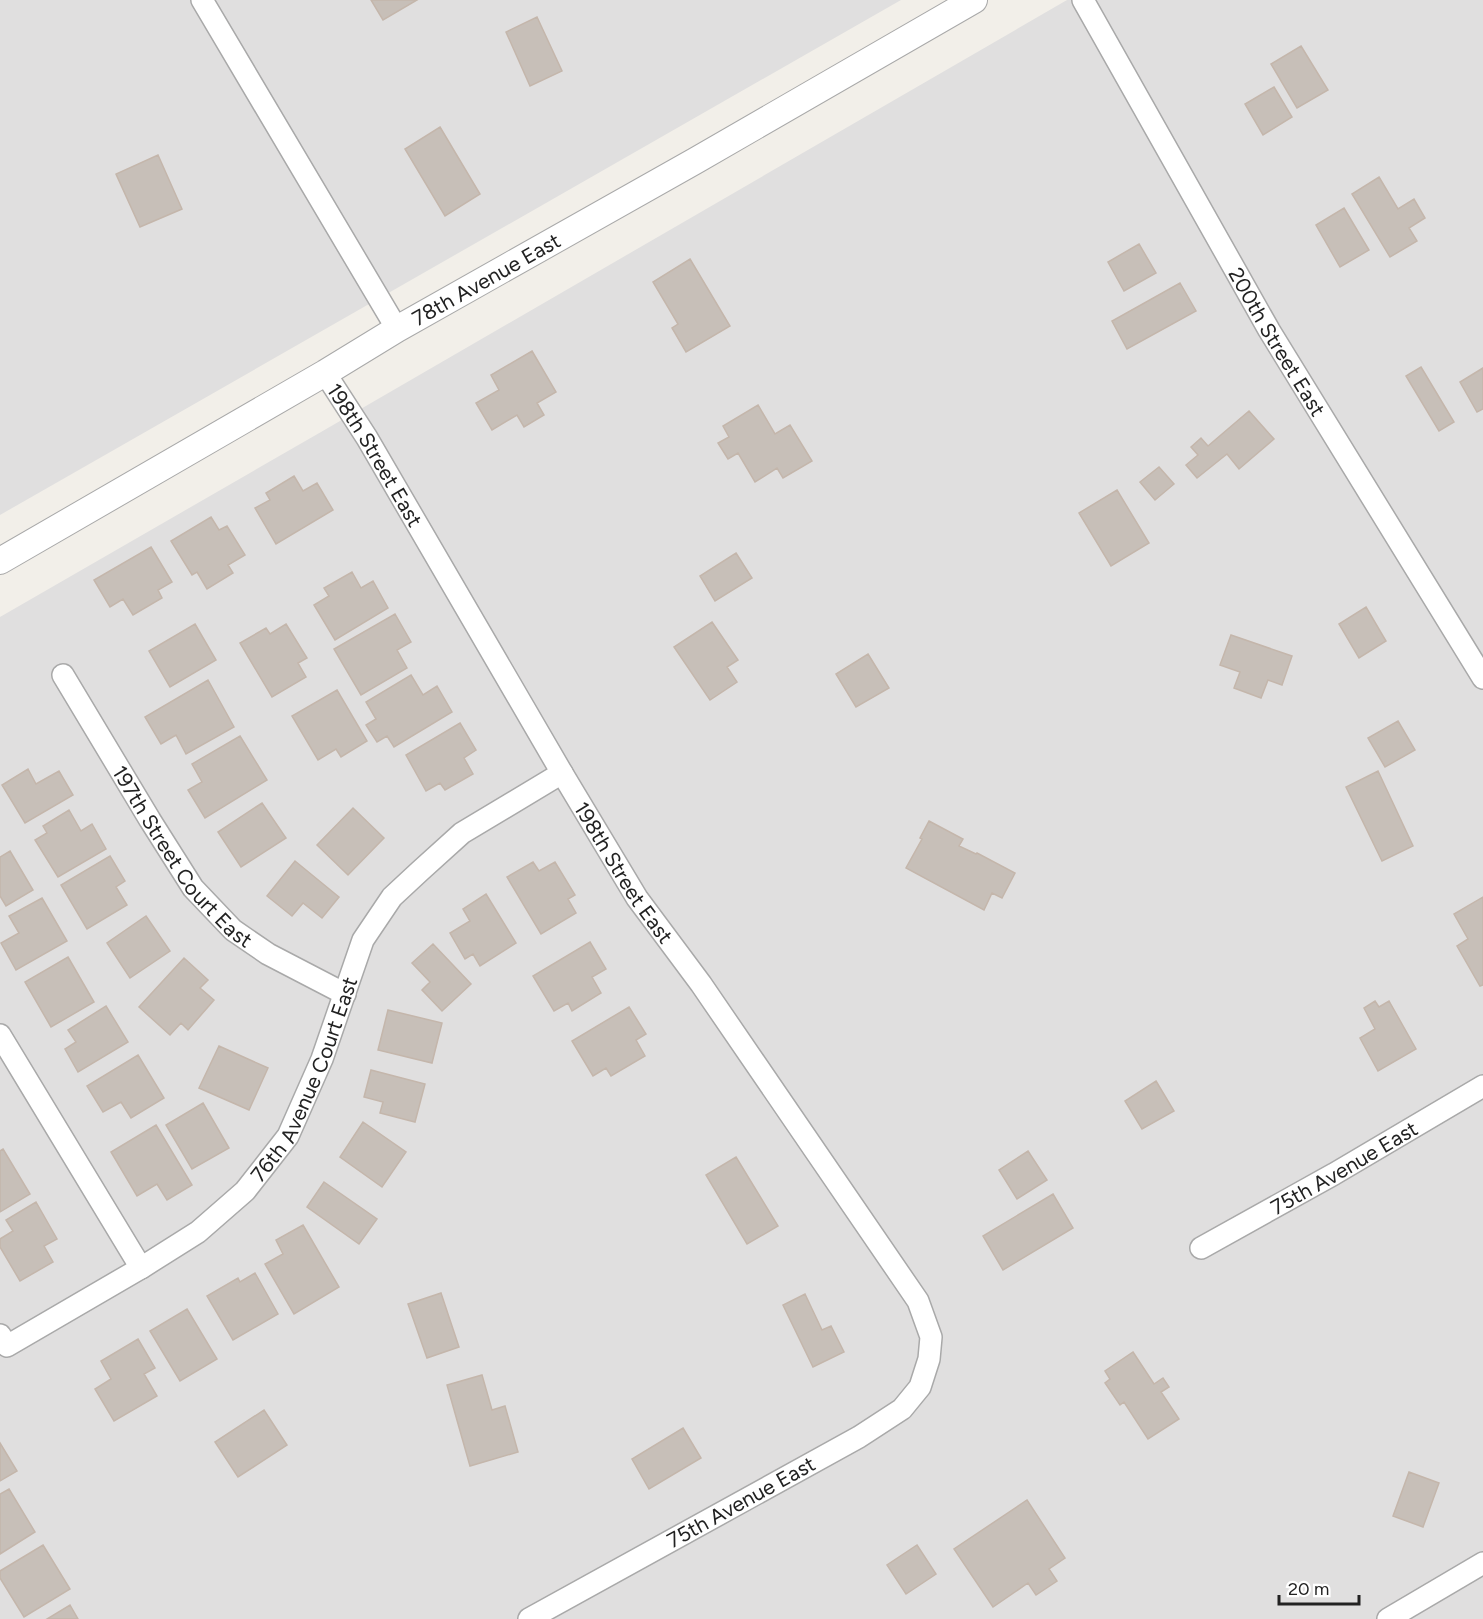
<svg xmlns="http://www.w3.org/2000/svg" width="1483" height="1619" font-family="Figtree,sans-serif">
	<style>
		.residential { fill: #e0dfdf }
		.building { fill: #c7bfb8; stroke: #c4b6ab; stroke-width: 1.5 }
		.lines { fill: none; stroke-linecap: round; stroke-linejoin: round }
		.minor-casing { stroke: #a9a9a9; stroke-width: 24 }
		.tertiary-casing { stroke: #a9a9a9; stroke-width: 28 }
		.minor { stroke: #fff; stroke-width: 21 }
		.tertiary { stroke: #fff; stroke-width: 26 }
		.labels { text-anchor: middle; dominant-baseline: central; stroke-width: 4.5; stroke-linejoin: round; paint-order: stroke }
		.street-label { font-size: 21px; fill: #222; stroke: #fff }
	</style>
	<rect width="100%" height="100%" fill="#f2efe9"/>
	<path class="residential" d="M 0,0 L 901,0 L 0,515 Z
		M 1067,0 L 1483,0 L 1483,1619 L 0,1619 L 0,617 L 321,432 Z"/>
	<path class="building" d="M 371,0 L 417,0 L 383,20 Z
		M 537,17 L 562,71 L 530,86 L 506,32 Z
		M 1301,46 L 1328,90 L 1297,108 L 1271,64 Z
		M 1274,87 L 1292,117 L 1263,135 L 1245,104 Z
		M 440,127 L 480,194 L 445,216 L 405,149 Z
		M 158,155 L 182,209 L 140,227 L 116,174 Z
		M 1379,177 L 1398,209 L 1414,199 L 1425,218 L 1409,228 L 1417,241 L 1390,257 L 1352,194 Z
		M 1344,208 L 1369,250 L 1340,267 L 1316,225 Z
		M 1139,244 L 1156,273 L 1124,291 L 1108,262 Z
		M 690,259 L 730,326 L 686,352 L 672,328 L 678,324 L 653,282 Z
		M 1180,283 L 1196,311 L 1127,349 L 1112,321 Z
		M 532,351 L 556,392 L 537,403 L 544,415 L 524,427 L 517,415 L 492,430 L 476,403 L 499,390 L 491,375 Z
		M 1421,367 L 1454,422 L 1439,431 L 1406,376 Z
		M 1483,368 L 1483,409 L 1477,412 L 1460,382 Z
		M 758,405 L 775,434 L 790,425 L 812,461 L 783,478 L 777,468 L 755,482 L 738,453 L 728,459 L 718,443 L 729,437 L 723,426 Z
		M 1249,411 L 1274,439 L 1239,469 L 1227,454 L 1197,478 L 1186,465 L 1198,455 L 1191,447 L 1201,438 L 1208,446 Z
		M 1159,467 L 1174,484 L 1155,500 L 1140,482 Z
		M 294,476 L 303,491 L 317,483 L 333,510 L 276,544 L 255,508 L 270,500 L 266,493 Z
		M 1117,490 L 1149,543 L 1111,566 L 1079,513 Z
		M 211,517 L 219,530 L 227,526 L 245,555 L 228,565 L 233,573 L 207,589 L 197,572 L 192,575 L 171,541 Z
		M 151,547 L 172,582 L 158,590 L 162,598 L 133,615 L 123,599 L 110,607 L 94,580 Z
		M 736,553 L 752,578 L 715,601 L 700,576 Z
		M 352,572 L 361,588 L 373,581 L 388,608 L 335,640 L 314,605 L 329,596 L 324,588 Z
		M 1366,607 L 1386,641 L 1359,658 L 1339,624 Z
		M 395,614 L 411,642 L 397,650 L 407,668 L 361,695 L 334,649 Z
		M 712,622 L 738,660 L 727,667 L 737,682 L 710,700 L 674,647 Z
		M 195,624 L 216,660 L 170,687 L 149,651 Z
		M 286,624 L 307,658 L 298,663 L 306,677 L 272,697 L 240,643 L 266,628 L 270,634 Z
		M 1231,635 L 1292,656 L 1282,685 L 1268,680 L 1261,698 L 1234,688 L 1240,672 L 1220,665 Z
		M 868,654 L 889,688 L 856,707 L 836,674 Z
		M 411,675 L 423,695 L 437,686 L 452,712 L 394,747 L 387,736 L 377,742 L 366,725 L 376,719 L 366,702 Z
		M 208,680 L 234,727 L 186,754 L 176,735 L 161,744 L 145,717 Z
		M 337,690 L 367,741 L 341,757 L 336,749 L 318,760 L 292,716 Z
		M 1398,721 L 1415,750 L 1385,767 L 1368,738 Z
		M 460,723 L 476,750 L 464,758 L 473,774 L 445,790 L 440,783 L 426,791 L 406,755 Z
		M 240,736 L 267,780 L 205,818 L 188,790 L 202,782 L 192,764 Z
		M 28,769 L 36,784 L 59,771 L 73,795 L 25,823 L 2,785 Z
		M 1378,771 L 1413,846 L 1382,861 L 1346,787 Z
		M 262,803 L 286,838 L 241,867 L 218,832 Z
		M 353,808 L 384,838 L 348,875 L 317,845 Z
		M 69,810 L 81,831 L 92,824 L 106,849 L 58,877 L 35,840 L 47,833 L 43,826 Z
		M 929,821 L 963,839 L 959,846 L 976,854 L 977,853 L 1015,873 L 1002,898 L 992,893 L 984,910 L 906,868 L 922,839 L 920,838 Z
		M 10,851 L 33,890 L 6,906 L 0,896 L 0,857 Z
		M 110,856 L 125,881 L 116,887 L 127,905 L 87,929 L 61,885 Z
		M 295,861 L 339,897 L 322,918 L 303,903 L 292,916 L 267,896 Z
		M 533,862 L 539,871 L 555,862 L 575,895 L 568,899 L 576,913 L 541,934 L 507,877 Z
		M 486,894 L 516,943 L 480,966 L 473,954 L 465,959 L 450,933 L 470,921 L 463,909 Z
		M 1483,897 L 1483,985 L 1480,986 L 1457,946 L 1468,939 L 1454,914 Z
		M 42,898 L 67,941 L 16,970 L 1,943 L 19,933 L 9,916 Z
		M 146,916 L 170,951 L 130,978 L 107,943 Z
		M 590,942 L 606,969 L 592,977 L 601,993 L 572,1011 L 568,1003 L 554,1011 L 533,976 Z
		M 433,944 L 471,984 L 442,1011 L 422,990 L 430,982 L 412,963 Z
		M 68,957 L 94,1002 L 51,1027 L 25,982 Z
		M 184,958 L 208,980 L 200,988 L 214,1000 L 188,1030 L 181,1023 L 170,1035 L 139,1007 Z
		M 1375,1001 L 1379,1007 L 1389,1001 L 1416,1049 L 1378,1071 L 1360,1038 L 1375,1029 L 1364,1008 Z
		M 106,1006 L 128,1042 L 78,1072 L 65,1049 L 76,1042 L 68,1030 Z
		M 629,1007 L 646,1034 L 636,1040 L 645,1056 L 611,1076 L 606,1068 L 593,1076 L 572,1041 Z
		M 388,1010 L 442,1023 L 432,1063 L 378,1050 Z
		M 219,1046 L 268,1068 L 249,1110 L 199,1088 Z
		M 138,1055 L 164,1098 L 131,1118 L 121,1102 L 103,1112 L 87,1086 Z
		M 371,1070 L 425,1084 L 415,1122 L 380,1113 L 383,1102 L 364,1097 Z
		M 1156,1081 L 1174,1111 L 1142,1129 L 1125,1101 Z
		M 203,1103 L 229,1148 L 192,1169 L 166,1125 Z
		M 363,1122 L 406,1152 L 382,1187 L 340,1157 Z
		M 156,1125 L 192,1185 L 167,1200 L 157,1184 L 137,1196 L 111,1152 Z
		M 3,1149 L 30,1194 L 0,1212 L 0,1151 Z
		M 1028,1151 L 1047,1180 L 1017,1199 L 999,1170 Z
		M 736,1157 L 778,1226 L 747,1244 L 706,1175 Z
		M 324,1182 L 377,1219 L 359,1244 L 307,1207 Z
		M 1053,1194 L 1073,1228 L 1003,1270 L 983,1236 Z
		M 36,1202 L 57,1239 L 44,1246 L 53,1262 L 20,1281 L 0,1247 L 0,1239 L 13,1231 L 6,1220 Z
		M 303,1225 L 339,1287 L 294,1314 L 265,1264 L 283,1254 L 276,1240 Z
		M 255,1273 L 278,1314 L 233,1340 L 207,1296 L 238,1278 L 240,1282 Z
		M 441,1293 L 459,1347 L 427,1358 L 408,1304 Z
		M 805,1294 L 822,1330 L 831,1326 L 844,1352 L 813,1367 L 783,1305 Z
		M 187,1309 L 217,1359 L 180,1381 L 150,1331 Z
		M 138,1339 L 155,1368 L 144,1374 L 157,1396 L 114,1421 L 95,1389 L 111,1379 L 101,1361 Z
		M 1133,1352 L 1154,1384 L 1163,1378 L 1169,1387 L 1161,1392 L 1179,1419 L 1148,1439 L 1124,1402 L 1120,1405 L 1105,1383 L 1110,1379 L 1105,1371 Z
		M 482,1375 L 492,1410 L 505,1406 L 518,1452 L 470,1466 L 447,1385 Z
		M 264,1410 L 287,1445 L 238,1477 L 215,1442 Z
		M 683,1428 L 701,1458 L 649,1489 L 632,1459 Z
		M 0,1443 L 17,1471 L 0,1481 Z
		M 1409,1472 L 1439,1483 L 1423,1527 L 1393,1516 Z
		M 9,1489 L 35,1532 L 0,1554 L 0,1494 Z
		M 1027,1500 L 1065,1558 L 1049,1569 L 1057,1581 L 1036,1595 L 1028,1583 L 993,1607 L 954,1549 Z
		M 43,1545 L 70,1589 L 24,1617 L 0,1578 L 0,1571 Z
		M 917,1545 L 936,1574 L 906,1594 L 887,1565 Z
		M 70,1605 L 78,1619 L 47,1619 Z"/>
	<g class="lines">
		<defs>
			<g id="minor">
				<path d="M 202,0 L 397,329"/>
				<path id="s1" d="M 1083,0 L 1269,330 L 1483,678"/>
				<path id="s2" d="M 325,373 L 367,438 L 562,773 L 637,898 L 701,984 L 918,1301 L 931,1337 L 929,1359 L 920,1387 L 902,1409 L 859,1437 L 529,1619"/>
				<path id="s3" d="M 63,675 L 150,820 L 193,888 L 233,930 L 268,954 L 345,994"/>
				<path d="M 0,1035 L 141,1268"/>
				<path id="s4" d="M 1201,1248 L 1334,1174 L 1483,1086"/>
				<path id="s5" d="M 0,1335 L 7,1346 L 141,1268 L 198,1232 L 245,1191 L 288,1136 L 322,1059 L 363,940 L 392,897 L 420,871 L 462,833 L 562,773"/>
				<path d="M 1388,1619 L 1483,1563"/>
			</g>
			<g id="tertiary">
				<path id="s6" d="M 0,561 L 325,373 L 397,329 L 695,161 L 974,0"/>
			</g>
		</defs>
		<use href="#minor" class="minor-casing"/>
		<use href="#tertiary" class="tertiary-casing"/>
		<use href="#minor" class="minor"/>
		<use href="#tertiary" class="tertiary"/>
	</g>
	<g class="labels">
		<g class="street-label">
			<text stroke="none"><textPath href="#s6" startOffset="562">78th Avenue East</textPath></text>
			<text stroke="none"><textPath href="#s1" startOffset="393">200th Street East</textPath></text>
			<text stroke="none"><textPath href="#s2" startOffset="96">198th Street East</textPath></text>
			<text stroke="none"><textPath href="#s3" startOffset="218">197th Street Court East</textPath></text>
			<text stroke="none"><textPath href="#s2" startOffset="582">198th Street East</textPath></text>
			<text stroke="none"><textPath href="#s5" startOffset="426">76th Avenue Court East</textPath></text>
			<text stroke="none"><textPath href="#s4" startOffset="164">75th Avenue East</textPath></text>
			<text transform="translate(741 1502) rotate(-29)">75th Avenue East</text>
		</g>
	</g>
	<path d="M1279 1595v9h80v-9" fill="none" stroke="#222222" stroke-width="3"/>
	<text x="1288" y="1595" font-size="18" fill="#222222" stroke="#ffffff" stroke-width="4.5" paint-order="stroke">20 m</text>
</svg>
